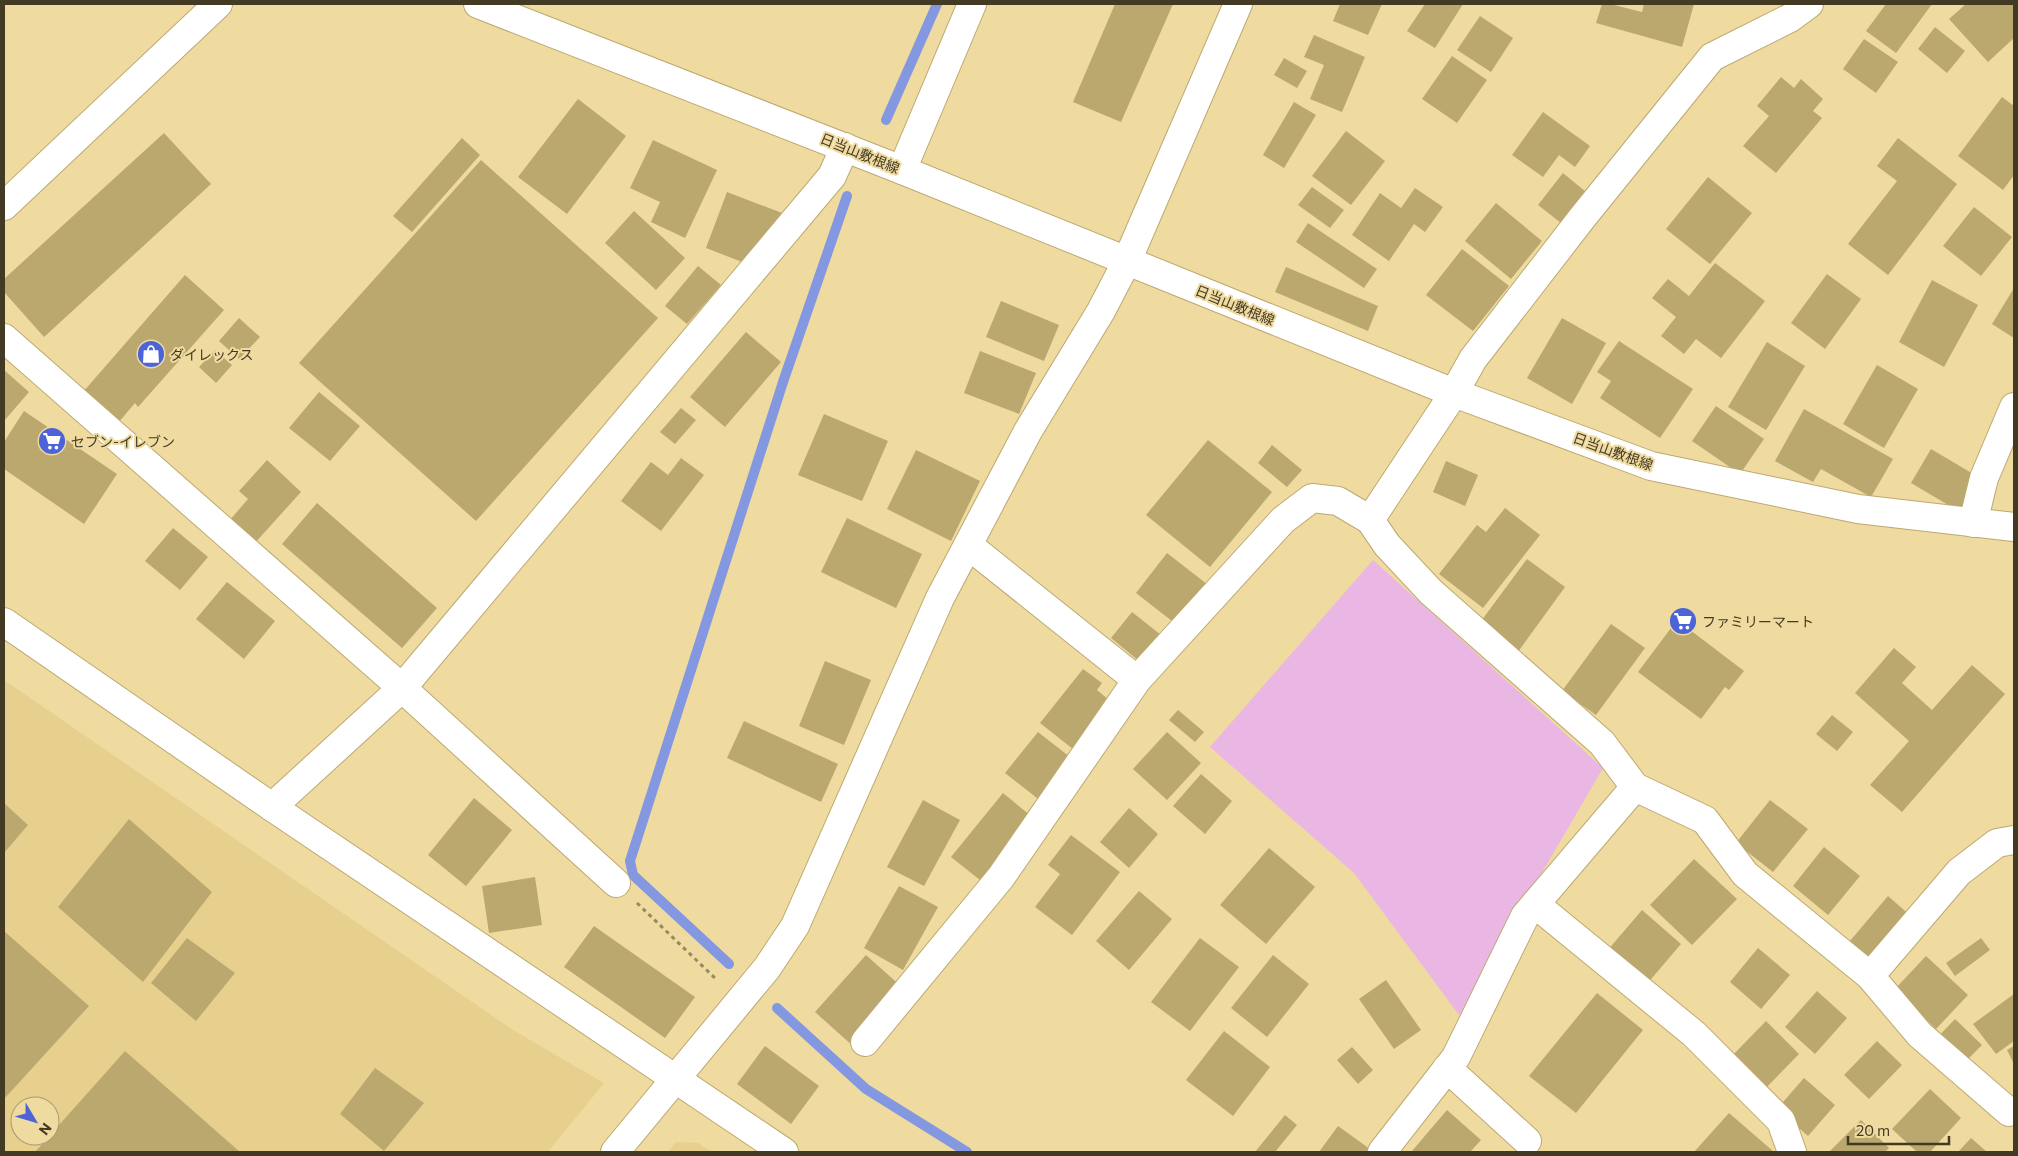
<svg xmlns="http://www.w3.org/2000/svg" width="2018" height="1156" font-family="Commissioner,'Noto Sans JP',sans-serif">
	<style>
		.built { fill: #e7d08e; fill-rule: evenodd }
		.green { fill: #eab6e3 }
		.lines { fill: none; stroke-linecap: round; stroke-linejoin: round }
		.stream { stroke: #8398e0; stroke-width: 10 }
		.building { fill: #bba86f }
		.minor-casing { stroke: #bda971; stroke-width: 30 }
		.tertiary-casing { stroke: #bda971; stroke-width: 30 }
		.secondary-casing { stroke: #bda971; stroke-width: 30 }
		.path { stroke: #978960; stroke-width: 3; stroke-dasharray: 4 4; stroke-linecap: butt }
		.minor { stroke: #fff; stroke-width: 28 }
		.tertiary { stroke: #fff; stroke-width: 28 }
		.secondary { stroke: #fff; stroke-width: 28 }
		.labels { text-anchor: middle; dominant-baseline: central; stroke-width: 4; stroke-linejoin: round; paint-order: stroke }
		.street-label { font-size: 14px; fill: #433a23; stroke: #efdaa0 }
		.poi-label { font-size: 14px; fill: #433a23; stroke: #efdaa0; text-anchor: start }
	</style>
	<rect width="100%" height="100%" fill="#efdaa0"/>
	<path class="built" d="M 4,680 L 513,1030 L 604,1083 L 548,1152 L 4,1152 ZM 20,1106 L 50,1106 L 50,1136 L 20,1136 Z
		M 676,1142 L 698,1143 L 712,1152 L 668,1152 Z"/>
	<path class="green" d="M 1373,560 L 1603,768 L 1459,1015 L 1354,873 L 1210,747 Z"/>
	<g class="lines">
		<path class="stream" d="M 886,120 L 937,4
			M 729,964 L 633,875 L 630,861 L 783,382 L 847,196
			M 777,1008 L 866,1089 L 967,1152"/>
	</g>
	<path class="building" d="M 1115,4 L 1173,4 L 1121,122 L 1073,102 Z
		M 1340,4 L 1382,4 L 1368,35 L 1333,21 Z
		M 1425,4 L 1463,4 L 1435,48 L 1407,31 Z
		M 1602,4 L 1610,4 L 1642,12 L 1644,4 L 1694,4 L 1682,47 L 1596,23 Z
		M 1886,4 L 1932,4 L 1896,53 L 1866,31 Z
		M 1966,4 L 2014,4 L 2014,38 L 1988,62 L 1949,19 Z
		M 1480,16 L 1513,38 L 1491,72 L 1457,50 Z
		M 1935,27 L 1965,51 L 1947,73 L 1918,49 Z
		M 1314,35 L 1365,57 L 1342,112 L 1310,99 L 1324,65 L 1304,57 Z
		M 1864,39 L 1898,62 L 1876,93 L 1843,69 Z
		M 1452,56 L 1487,80 L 1457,123 L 1422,99 Z
		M 1284,58 L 1307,71 L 1297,88 L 1274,75 Z
		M 1781,77 L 1794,88 L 1801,79 L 1823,99 L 1813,111 L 1822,118 L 1776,173 L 1743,146 L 1769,116 L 1757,106 Z
		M 2002,97 L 2014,106 L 2014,175 L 2003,190 L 1958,156 Z
		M 578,99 L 626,136 L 567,214 L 518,177 Z
		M 1294,102 L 1316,115 L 1284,168 L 1263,155 Z
		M 1543,112 L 1590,146 L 1575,167 L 1559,155 L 1543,177 L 1512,155 Z
		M 1346,131 L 1385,161 L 1351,205 L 1312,176 Z
		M 164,133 L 211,184 L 44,337 L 4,292 L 4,279 Z
		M 462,138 L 480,155 L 412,232 L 393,216 Z
		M 1898,138 L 1957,184 L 1888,275 L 1848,244 L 1897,181 L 1877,166 Z
		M 653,140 L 717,170 L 685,238 L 651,222 L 660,202 L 630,188 Z
		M 481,160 L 658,318 L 476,521 L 299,363 Z
		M 1563,173 L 1586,192 L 1561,223 L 1538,205 Z
		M 1708,177 L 1752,213 L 1710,264 L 1666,229 Z
		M 1312,187 L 1344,210 L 1330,228 L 1298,205 Z
		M 1415,188 L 1443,207 L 1425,232 L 1414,224 L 1389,261 L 1352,235 L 1380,193 L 1401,208 Z
		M 727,192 L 782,213 L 742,262 L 706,248 Z
		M 1496,203 L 1542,241 L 1511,279 L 1465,241 Z
		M 1974,207 L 2012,237 L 1981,276 L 1943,246 Z
		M 634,211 L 685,258 L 656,290 L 605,243 Z
		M 1308,223 L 1377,269 L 1364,288 L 1296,242 Z
		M 1462,249 L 1509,286 L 1473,331 L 1426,295 Z
		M 1715,263 L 1765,301 L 1721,358 L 1696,339 L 1684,354 L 1661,336 L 1676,317 L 1652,298 L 1668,279 L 1689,296 Z
		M 698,266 L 721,285 L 687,324 L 665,306 Z
		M 1286,267 L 1378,306 L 1368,331 L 1275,292 Z
		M 1827,274 L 1861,299 L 1825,349 L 1791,323 Z
		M 185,275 L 224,310 L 138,407 L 135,403 L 118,423 L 83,392 Z
		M 1932,280 L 1978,305 L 1944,367 L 1899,342 Z
		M 2014,288 L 2014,338 L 1992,324 Z
		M 1001,301 L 1059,325 L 1044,361 L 986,337 Z
		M 239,318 L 260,337 L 239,359 L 219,341 Z
		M 1562,318 L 1606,343 L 1572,404 L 1527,378 Z
		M 746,332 L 781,362 L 725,427 L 690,397 Z
		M 1619,341 L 1693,389 L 1660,438 L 1600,398 L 1611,381 L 1597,372 Z
		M 1767,342 L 1805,366 L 1766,430 L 1728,407 Z
		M 215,350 L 232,365 L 216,383 L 199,367 Z
		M 980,351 L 1036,373 L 1019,414 L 964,393 Z
		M 1877,365 L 1918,389 L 1884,448 L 1843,424 Z
		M 4,370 L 29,392 L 4,421 Z
		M 319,392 L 360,426 L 330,461 L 289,428 Z
		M 1716,406 L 1764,439 L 1740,474 L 1692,441 Z
		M 681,408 L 696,420 L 675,444 L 660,432 Z
		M 1804,409 L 1893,459 L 1871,497 L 1821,469 L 1813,482 L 1775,461 Z
		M 24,411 L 117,474 L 84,524 L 4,469 L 4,442 Z
		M 824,414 L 888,441 L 862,501 L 798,475 Z
		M 1208,440 L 1272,492 L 1210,567 L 1146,515 Z
		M 1272,445 L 1302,470 L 1287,487 L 1258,463 Z
		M 1931,449 L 1980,478 L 1960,512 L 1911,483 Z
		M 916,450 L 980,481 L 951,541 L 887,509 Z
		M 681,458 L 704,475 L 661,531 L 621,501 L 651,462 L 668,475 Z
		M 267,460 L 301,492 L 254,544 L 229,521 L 248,499 L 239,491 Z
		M 1446,461 L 1478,475 L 1465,506 L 1433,492 Z
		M 317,503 L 437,608 L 402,648 L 282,544 Z
		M 1505,508 L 1540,535 L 1483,608 L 1439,574 L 1477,525 L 1486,532 Z
		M 847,518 L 922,554 L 896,608 L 821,572 Z
		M 173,528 L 208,557 L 180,590 L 145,561 Z
		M 1167,553 L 1212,588 L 1181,628 L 1136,593 Z
		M 1527,559 L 1565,587 L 1515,656 L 1476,628 Z
		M 227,582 L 275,621 L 244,659 L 196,619 Z
		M 1132,612 L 1166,639 L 1144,665 L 1111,638 Z
		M 1677,620 L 1744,671 L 1729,690 L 1725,687 L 1701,719 L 1638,672 Z
		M 1611,624 L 1645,648 L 1596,715 L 1562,691 Z
		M 1894,648 L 1916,667 L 1902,683 L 1932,710 L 1972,665 L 2005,694 L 1902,812 L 1870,785 L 1909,741 L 1855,693 Z
		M 825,661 L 871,680 L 844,745 L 799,726 Z
		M 1083,669 L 1102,683 L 1097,690 L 1115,705 L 1078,753 L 1040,723 Z
		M 1178,710 L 1204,732 L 1195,742 L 1169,720 Z
		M 1832,715 L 1853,732 L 1837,751 L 1816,734 Z
		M 744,721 L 838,764 L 821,802 L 727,758 Z
		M 1038,732 L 1075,761 L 1042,802 L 1005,773 Z
		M 1167,732 L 1201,763 L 1167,800 L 1133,769 Z
		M 1201,774 L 1232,801 L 1205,834 L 1173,806 Z
		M 1003,793 L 1036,820 L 985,884 L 951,857 Z
		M 474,798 L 512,830 L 466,886 L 428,855 Z
		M 923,800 L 960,820 L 924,886 L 887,867 Z
		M 1770,800 L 1808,829 L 1773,872 L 1736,843 Z
		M 4,803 L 28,825 L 4,853 Z
		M 1129,808 L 1158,834 L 1129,868 L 1100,842 Z
		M 129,819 L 212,892 L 143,982 L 58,907 Z
		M 1071,835 L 1120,872 L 1072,935 L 1035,907 L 1060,874 L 1048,865 Z
		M 1824,847 L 1860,876 L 1828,915 L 1793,886 Z
		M 1269,848 L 1315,887 L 1266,944 L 1220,905 Z
		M 1694,859 L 1737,899 L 1692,945 L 1650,905 Z
		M 535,877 L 542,925 L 489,933 L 482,886 Z
		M 899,886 L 938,907 L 903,970 L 864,948 Z
		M 1139,891 L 1172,919 L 1129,970 L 1096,941 Z
		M 1888,896 L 1912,917 L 1869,968 L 1844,948 Z
		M 1642,910 L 1681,944 L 1646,985 L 1607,951 Z
		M 594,926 L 695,997 L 665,1038 L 564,967 Z
		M 4,931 L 89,1006 L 4,1099 Z
		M 187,938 L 235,973 L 196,1021 L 151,983 Z
		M 1200,938 L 1239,967 L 1190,1031 L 1151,1002 Z
		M 1981,938 L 1990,950 L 1955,976 L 1946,963 Z
		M 1758,948 L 1790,975 L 1761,1009 L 1730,982 Z
		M 866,955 L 904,989 L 853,1046 L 815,1012 Z
		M 1273,955 L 1309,984 L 1267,1037 L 1231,1008 Z
		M 1926,956 L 1968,995 L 1936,1029 L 1895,989 Z
		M 1386,980 L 1421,1030 L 1394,1049 L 1359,999 Z
		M 1817,991 L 1847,1018 L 1815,1054 L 1785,1027 Z
		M 1597,993 L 1643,1030 L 1576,1113 L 1529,1076 Z
		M 2014,994 L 2014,1041 L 1996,1054 L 1973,1024 Z
		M 1955,1019 L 1982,1045 L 1964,1063 L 1937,1038 Z
		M 1766,1021 L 1799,1054 L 1764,1090 L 1730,1058 Z
		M 1224,1031 L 1270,1067 L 1233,1116 L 1186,1080 Z
		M 1877,1041 L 1902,1065 L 1869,1099 L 1844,1075 Z
		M 765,1046 L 819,1086 L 791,1124 L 737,1084 Z
		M 2014,1046 L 2014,1064 L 2007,1050 Z
		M 1352,1047 L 1373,1070 L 1358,1084 L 1337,1060 Z
		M 125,1051 L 240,1152 L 35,1152 Z
		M 375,1068 L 424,1103 L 384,1151 L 340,1114 Z
		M 1804,1078 L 1835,1105 L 1808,1136 L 1777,1109 Z
		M 1930,1089 L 1961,1118 L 1930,1152 L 1917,1152 L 1892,1129 Z
		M 1447,1110 L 1481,1140 L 1470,1152 L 1413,1152 L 1412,1151 Z
		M 1729,1113 L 1774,1152 L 1694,1152 Z
		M 1285,1115 L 1297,1125 L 1275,1152 L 1255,1152 Z
		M 1861,1120 L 1889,1148 L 1885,1152 L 1829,1152 Z
		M 1338,1126 L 1374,1152 L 1319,1152 Z
		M 1971,1138 L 1987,1152 L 1958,1152 Z"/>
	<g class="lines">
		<defs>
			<path id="minor" d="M 902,170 L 972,4
				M 4,206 L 218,4
				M 4,338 L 402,688 L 616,883
				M 1370,520 L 1387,545 L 1431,592 L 1602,743 L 1635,787 L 1705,820 L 1745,874 L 1870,976 L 1959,872 L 1997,843 L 2014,840
				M 1973,523 L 1984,478 L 2014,407
				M 968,545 L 1137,680
				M 272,807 L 402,688 L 832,176 L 845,147
				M 1535,904 L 1694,1034 L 1781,1121 L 1792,1152
				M 1870,976 L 1920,1035 L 2009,1112
				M 865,1042 L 1001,877 L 1137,680 L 1283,520 L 1312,498 L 1338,501 L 1370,520 L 1454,393 L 1473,359 L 1582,218 L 1712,57 L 1790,18 L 1809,4
				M 1447,1068 L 1527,1141
				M 1382,1152 L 1456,1057 L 1525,916 L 1635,787"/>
			<path id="tertiary" d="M 4,622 L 272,807 L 784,1152
				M 615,1152 L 767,968 L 795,926 L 940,598 L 1028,431 L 1101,311 L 1127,261 L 1238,4"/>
			<path id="secondary" d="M 478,4 L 902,170 L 1454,393 L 1651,466 L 1858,509 L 2014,527"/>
		</defs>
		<use href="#minor" class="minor-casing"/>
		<use href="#tertiary" class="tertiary-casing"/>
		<use href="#secondary" class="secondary-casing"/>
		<path class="path" d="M 637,903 L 717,980"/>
		<use href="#minor" class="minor"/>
		<use href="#tertiary" class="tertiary"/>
		<use href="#secondary" class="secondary"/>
	</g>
	<defs>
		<symbol id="shop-disc" viewBox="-11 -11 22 22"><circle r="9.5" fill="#4d64d9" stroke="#efdaa0"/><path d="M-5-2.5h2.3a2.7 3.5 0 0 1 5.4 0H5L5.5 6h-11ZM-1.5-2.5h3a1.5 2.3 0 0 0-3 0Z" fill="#fff"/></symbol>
		<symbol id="supermarket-disc" viewBox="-11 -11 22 22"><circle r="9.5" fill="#4d64d9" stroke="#efdaa0"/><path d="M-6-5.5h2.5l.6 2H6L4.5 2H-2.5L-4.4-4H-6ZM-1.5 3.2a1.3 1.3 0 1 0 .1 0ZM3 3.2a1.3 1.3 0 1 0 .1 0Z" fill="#fff"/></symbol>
	</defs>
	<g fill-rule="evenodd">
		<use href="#shop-disc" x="135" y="338" width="32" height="32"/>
		<use href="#supermarket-disc" x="36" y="425" width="32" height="32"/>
		<use href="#supermarket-disc" x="1667" y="605" width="32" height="32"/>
	</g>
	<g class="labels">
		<g class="street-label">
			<text transform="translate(860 153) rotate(22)">日当山敷根線</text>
			<text transform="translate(1235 305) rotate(22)">日当山敷根線</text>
			<text transform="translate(1613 451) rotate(20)">日当山敷根線</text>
		</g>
		<g class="poi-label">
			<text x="170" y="354">ダイレックス</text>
			<text x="71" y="441">セブン-イレブン</text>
			<text x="1702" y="621">ファミリーマート</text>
		</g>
	</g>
	<rect width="2018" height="1156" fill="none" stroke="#433a23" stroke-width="10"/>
	<g transform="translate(35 1121) rotate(128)"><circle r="24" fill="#efdaa0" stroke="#aa9a6e"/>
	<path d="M0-4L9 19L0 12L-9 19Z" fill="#4d64d9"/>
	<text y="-8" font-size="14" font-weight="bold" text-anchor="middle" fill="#433a23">N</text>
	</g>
	<path d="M1848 1136v8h101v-8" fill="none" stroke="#433a23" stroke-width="2.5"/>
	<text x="1856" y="1136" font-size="15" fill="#433a23" stroke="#efdaa0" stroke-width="4" paint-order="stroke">20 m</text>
</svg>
